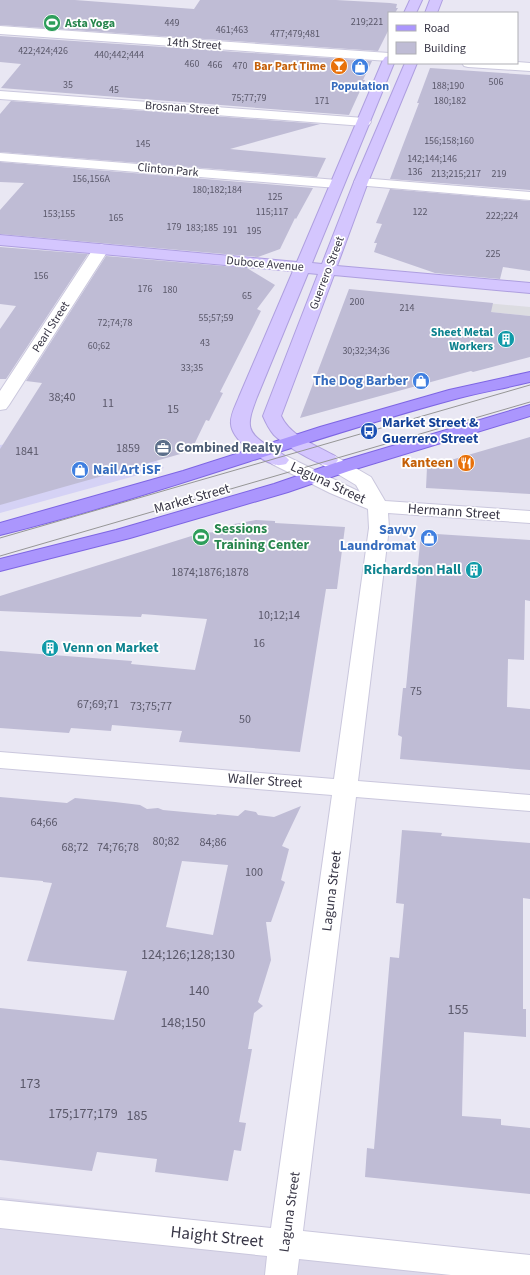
<svg xmlns="http://www.w3.org/2000/svg" width="530" height="1275" font-family="'Source Sans 3',sans-serif">
	<style>
		.residential { fill: #dcd9eb }
		.commercial { fill: #d5d2f5 }
		.parking { fill: #dcdce1 }
		.building { fill: #bfbcd5; fill-rule: evenodd }
		.lines { fill: none; stroke-linecap: round; stroke-linejoin: round }
		.street-casing { stroke: #cac7dd; stroke-width: 2 }
		.secondary-casing { stroke: #ae9fdf; stroke-width: 2 }
		.primary-casing { stroke: #7d65e3; stroke-width: 2 }
		.street { fill: #fff; fill-rule: evenodd }
		.secondary { fill: #d4c6fe; fill-rule: evenodd }
		.primary { fill: #ab96fd; fill-rule: evenodd }
		.tram { stroke: #969696; stroke-width: 1 }
		.labels { text-anchor: middle; dominant-baseline: central; stroke-width: 3.5; stroke-linejoin: round; paint-order: stroke }
		.far-number-label { font-size: 10px; fill: #5a586a }
		.far-leisure-label { font-size: 12px; font-weight: bold; fill: #27864d; stroke: #fff; text-anchor: start }
		.far-street-label { font-size: 12px; fill: #383646; stroke: #fff }
		.far-food-label { font-size: 12px; font-weight: bold; fill: #c56008; stroke: #fff; text-anchor: end }
		.far-shop-label { font-size: 12px; font-weight: bold; fill: #366cbe; stroke: #fff }
		.far-culture-label { font-size: 12px; font-weight: bold; fill: #0d838f; stroke: #fff; text-anchor: end }
		.number-label { font-size: 12px; fill: #5a586a }
		.shop-label { font-size: 14px; font-weight: bold; fill: #366cbe; stroke: #fff; text-anchor: end }
		.transit-label { font-size: 14px; font-weight: bold; fill: #164399; stroke: #fff; text-anchor: start }
		.service-label { font-size: 14px; font-weight: bold; fill: #4e5e75; stroke: #fff; text-anchor: start }
		.food-label { font-size: 14px; font-weight: bold; fill: #c56008; stroke: #fff; text-anchor: end }
		.street-label { font-size: 14px; fill: #383646; stroke: #fff }
		.leisure-label { font-size: 14px; font-weight: bold; fill: #27864d; stroke: #fff; text-anchor: start }
		.culture-label { font-size: 14px; font-weight: bold; fill: #0d838f; stroke: #fff; text-anchor: end }
		.near-number-label { font-size: 14px; fill: #5a586a }
		.near-street-label { font-size: 17px; fill: #383646; stroke: #fff }
	</style>
	<rect width="100%" height="100%" fill="#e9e7f3"/>
	<path class="residential" d="M 0,1197 L 530,1258 L 530,1275 L 0,1275 Z"/>
	<path class="commercial" d="M 122,428 L 164,468 L 0,513 L 0,445 Z"/>
	<path class="parking" d="M 431,298 L 530,307 L 530,316 L 461,309 Z"/>
	<path class="building" d="M 0,0 L 75,0 L 194,9 L 200,0 L 336,0 L 390,3 L 397,4 L 396,8 L 398,8 L 395,13 L 389,13 L 389,29 L 378,51 L 0,25 Z
		M 0,36 L 372,61 L 363,80 L 365,80 L 349,115 L 1,88 L 21,64 L 0,62 Z
		M 430,68 L 530,75 L 530,190 L 390,179 L 419,103 L 417,103 Z
		M 11,101 L 320,124 L 230,149 L 326,158 L 317,177 L 0,152 L 0,114 Z
		M 0,162 L 313,188 L 296,219 L 295,218 L 280,249 L 258,257 L 0,234 L 0,210 L 24,183 L 0,182 Z
		M 390,189 L 530,201 L 530,271 L 503,267 L 500,279 L 435,273 L 374,252 L 377,243 L 374,243 L 382,224 L 376,223 Z
		M 0,247 L 88,254 L 6,379 L 0,379 L 0,329 L 16,306 L 0,304 Z
		M 106,256 L 247,268 L 275,285 L 257,309 L 261,311 L 220,392 L 223,393 L 209,421 L 206,420 L 191,451 L 0,505 L 0,449 L 42,383 L 26,381 Z
		M 349,289 L 493,303 L 491,312 L 530,316 L 530,357 L 473,372 L 471,371 L 300,418 Z
		M 530,437 L 530,494 L 426,488 L 427,467 Z
		M 256,520 L 275,521 L 275,523 L 345,527 L 337,589 L 326,589 L 300,752 L 179,742 L 182,731 L 112,725 L 111,731 L 71,728 L 69,733 L 0,728 L 0,651 L 132,661 L 131,664 L 195,670 L 207,619 L 142,614 L 141,617 L 0,611 L 0,596 L 201,533 L 218,532 L 223,526 Z
		M 421,533 L 530,540 L 530,601 L 525,600 L 524,660 L 508,659 L 507,707 L 530,709 L 530,770 L 400,759 L 402,737 L 398,735 L 403,688 L 406,688 Z
		M 0,797 L 67,803 L 75,798 L 115,802 L 140,805 L 147,809 L 158,808 L 163,810 L 216,815 L 217,814 L 238,816 L 245,810 L 256,812 L 258,815 L 274,817 L 301,806 L 282,846 L 289,849 L 281,880 L 285,882 L 271,922 L 266,922 L 271,960 L 258,1002 L 263,1006 L 254,1013 L 248,1049 L 252,1049 L 239,1122 L 246,1123 L 241,1151 L 234,1150 L 228,1181 L 155,1172 L 157,1159 L 97,1152 L 92,1171 L 0,1160 L 0,1008 L 114,1020 L 127,971 L 27,961 L 52,883 L 43,882 L 43,881 L 0,877 ZM 182,861 L 228,865 L 213,935 L 166,927 Z
		M 402,830 L 442,833 L 441,836 L 530,843 L 530,899 L 523,898 L 523,1009 L 526,1009 L 526,1037 L 464,1032 L 462,1116 L 501,1119 L 501,1125 L 530,1128 L 530,1194 L 365,1177 L 367,1148 L 374,1149 L 390,957 L 399,958 L 404,904 L 396,903 Z"/>
	<g class="lines">
		<defs>
			<path id="street" d="M 0,26 L 389,53 L 389,61 L 0,34 Z
				M 517,62 L 530,63 L 530,71 L 468,67 L 464,66 L 462,63 Z
				M 0,91 L 364,118 L 369,119 L 371,122 L 369,125 L 364,126 L 0,99 Z
				M 0,153 L 337,180 L 342,181 L 344,184 L 342,187 L 337,188 L 0,161 Z
				M 361,178 L 530,192 L 530,200 L 356,185 L 354,182 L 356,179 Z
				M 101,244 L 107,246 L 109,249 L 9,405 L 6,409 L 0,410 L 0,391 L 93,249 L 95,246 Z
				M 279,454 L 286,456 L 360,492 L 356,485 L 321,464 L 318,460 L 321,456 L 328,454 L 335,456 L 371,477 L 385,501 L 530,511 L 530,523 L 388,513 L 389,528 L 358,781 L 530,795 L 530,811 L 356,797 L 303,1231 L 530,1255 L 530,1275 L 451,1275 L 299,1259 L 297,1275 L 265,1275 L 267,1256 L 0,1228 L 0,1200 L 271,1228 L 332,795 L 0,768 L 0,752 L 334,779 L 369,528 L 368,509 L 330,493 L 272,464 L 269,460 L 272,456 Z"/>
			<path id="secondary" d="M 410,0 L 422,0 L 416,13 L 404,13 Z
				M 430,0 L 442,0 L 437,13 L 425,13 Z
				M 389,56 L 389,63 L 394,63 L 312,263 L 322,264 L 354,182 L 405,63 L 417,63 L 368,182 L 337,266 L 530,283 L 530,293 L 334,275 L 281,416 C 291,437 316,445 335,456 L 338,460 L 335,464 C 331,465 329,466 326,465 C 314,463 283,444 274,435 C 269,429 266,423 263,416 L 318,274 L 308,273 L 257,397 C 246,426 245,432 273,449 C 279,452 285,455 289,460 L 286,464 C 281,465 278,466 273,464 C 260,460 232,440 231,424 C 230,415 236,405 239,397 L 293,271 L 0,245 L 0,235 L 297,262 L 383,60 L 385,57 Z"/>
			<path id="primary" d="M 530,372 L 530,382 C 506,388 482,392 459,398 C 305,439 155,497 0,535 L 0,523 L 183,471 L 320,427 L 449,390 Z
				M 530,405 L 530,416 L 349,471 L 288,492 L 130,538 L 0,571 L 0,559 L 116,530 L 274,484 L 335,463 Z"/>
		</defs>
		<use href="#street" class="street-casing"/>
		<use href="#secondary" class="secondary-casing"/>
		<use href="#primary" class="primary-casing"/>
		<use href="#street" class="street"/>
		<use href="#secondary" class="secondary"/>
		<use href="#primary" class="primary"/>
		<path class="tram" d="M 0,538 L 530,385
			M 0,556 L 530,402"/>
	</g>
	<defs>
		<symbol id="stadium-disc" viewBox="-11 -11 22 22"><circle r="9.5" fill="#2e9e5b" stroke="#fff"/><path d="M0-5a6.5 5 0 1 0 0 10a6.5 5 0 1 0 0-10ZM-3.5-1.8h7v3.6h-7Z" fill="#fff"/></symbol>
		<symbol id="bar-disc" viewBox="-11 -11 22 22"><circle r="9.5" fill="#e8710a" stroke="#fff"/><path d="M-6-5H6L.8 .8V4.5H3.5V6h-7V4.5H-.8V.8Z" fill="#fff"/></symbol>
		<symbol id="shop-disc" viewBox="-11 -11 22 22"><circle r="9.5" fill="#3f7fe0" stroke="#fff"/><path d="M-5-2.5h2.3a2.7 3.5 0 0 1 5.4 0H5L5.5 6h-11ZM-1.5-2.5h3a1.5 2.3 0 0 0-3 0Z" fill="#fff"/></symbol>
		<symbol id="building-disc" viewBox="-11 -11 22 22"><circle r="9.5" fill="#0f9aa8" stroke="#fff"/><path d="M-4-6H4V6H1V3H-1V6H-4ZM-2.5-4.3h1.7v1.8h-1.7ZM.8-4.3h1.7v1.8H.8ZM-2.5-1h1.7V.8h-1.7ZM.8-1h1.7V.8H.8Z" fill="#fff"/></symbol>
		<symbol id="bus-disc" viewBox="-11 -11 22 22"><circle r="9.5" fill="#1a4fb4" stroke="#fff"/><path d="M-5-6H5V4H4V6H2V4H-2V6H-4V4H-5ZM-3.5-4V0h7V-4ZM-3.5 1.2v1.5H-2V1.2ZM2 1.2v1.5H3.5V1.2Z" fill="#fff"/></symbol>
		<symbol id="office-disc" viewBox="-11 -11 22 22"><circle r="9.5" fill="#5c6f8a" stroke="#fff"/><path d="M-6-3h4V-5.5h4V-3h4V5H-6ZM-1-4.5V-3h2v-1.5ZM-6 0V1H6V0Z" fill="#fff"/></symbol>
		<symbol id="restaurant-disc" viewBox="-11 -11 22 22"><circle r="9.5" fill="#e8710a" stroke="#fff"/><path d="M-5-6h1v4h1v-4h1v4h1v-4h1v5L-1.5 .5V6h-2V.5L-5-1ZM5-6V6H3V1.5H1.5Q1.5-4 5-6Z" fill="#fff"/></symbol>
	</defs>
	<g fill-rule="evenodd">
		<use href="#stadium-disc" x="42" y="13" width="20" height="20"/>
		<use href="#bar-disc" x="329" y="56" width="20" height="20"/>
		<use href="#shop-disc" x="350" y="57" width="20" height="20"/>
		<use href="#building-disc" x="496" y="329" width="20" height="20"/>
		<use href="#shop-disc" x="411" y="371" width="20" height="20"/>
		<use href="#bus-disc" x="359" y="421" width="20" height="20"/>
		<use href="#office-disc" x="153" y="438" width="20" height="20"/>
		<use href="#restaurant-disc" x="456" y="453" width="20" height="20"/>
		<use href="#shop-disc" x="70" y="460" width="20" height="20"/>
		<use href="#stadium-disc" x="191" y="527" width="20" height="20"/>
		<use href="#shop-disc" x="419" y="528" width="20" height="20"/>
		<use href="#building-disc" x="464" y="560" width="20" height="20"/>
		<use href="#building-disc" x="40" y="638" width="20" height="20"/>
	</g>
	<g class="labels">
		<g class="far-number-label">
			<text x="367" y="22">219;221</text>
			<text x="172" y="23">449</text>
			<text x="232" y="30">461;463</text>
			<text x="295" y="34">477;479;481</text>
			<text x="43" y="51">422;424;426</text>
			<text x="119" y="55">440;442;444</text>
			<text x="192" y="64">460</text>
			<text x="215" y="65">466</text>
			<text x="240" y="66">470</text>
			<text x="496" y="82">506</text>
			<text x="68" y="85">35</text>
			<text x="448" y="86">188;190</text>
			<text x="114" y="90">45</text>
			<text x="249" y="98">75;77;79</text>
			<text x="322" y="101">171</text>
			<text x="450" y="101">180;182</text>
			<text x="449" y="141">156;158;160</text>
			<text x="143" y="144">145</text>
			<text x="432" y="159">142;144;146</text>
			<text x="415" y="172">136</text>
			<text x="456" y="174">213;215;217</text>
			<text x="499" y="174">219</text>
			<text x="91" y="179">156,156A</text>
			<text x="217" y="190">180;182;184</text>
			<text x="275" y="197">125</text>
			<text x="272" y="212">115;117</text>
			<text x="420" y="212">122</text>
			<text x="59" y="214">153;155</text>
			<text x="502" y="216">222;224</text>
			<text x="116" y="218">165</text>
			<text x="174" y="227">179</text>
			<text x="202" y="228">183;185</text>
			<text x="230" y="230">191</text>
			<text x="254" y="231">195</text>
			<text x="493" y="254">225</text>
			<text x="41" y="276">156</text>
			<text x="145" y="289">176</text>
			<text x="170" y="290">180</text>
			<text x="247" y="296">65</text>
			<text x="357" y="302">200</text>
			<text x="407" y="308">214</text>
			<text x="216" y="318">55;57;59</text>
			<text x="115" y="323">72;74;78</text>
			<text x="205" y="343">43</text>
			<text x="99" y="346">60;62</text>
			<text x="366" y="351">30;32;34;36</text>
			<text x="192" y="368">33;35</text>
		</g>
		<g class="far-leisure-label">
			<text x="65" y="23">Asta Yoga</text>
		</g>
		<g class="far-street-label">
			<text transform="translate(194 44) rotate(4)">14th Street</text>
			<text transform="translate(182 108) rotate(4)">Brosnan Street</text>
			<text transform="translate(168 170) rotate(5)">Clinton Park</text>
			<text transform="translate(265 264) rotate(5)">Duboce Avenue</text>
			<text transform="translate(327 273) rotate(-69)">Guerrero Street</text>
			<text transform="translate(51 327) rotate(-57)">Pearl Street</text>
		</g>
		<g class="far-food-label">
			<text x="326" y="66">Bar Part Time</text>
		</g>
		<g class="far-shop-label">
			<text x="360" y="86">Population</text>
		</g>
		<g class="far-culture-label">
			<text x="493" y="332">Sheet Metal<tspan x="493" dy="14">Workers</tspan></text>
		</g>
		<g class="number-label">
			<text x="62" y="397">38;40</text>
			<text x="108" y="403">11</text>
			<text x="173" y="409">15</text>
			<text x="128" y="448">1859</text>
			<text x="27" y="451">1841</text>
			<text x="210" y="572">1874;1876;1878</text>
			<text x="279" y="615">10;12;14</text>
			<text x="259" y="643">16</text>
			<text x="416" y="691">75</text>
			<text x="98" y="704">67;69;71</text>
			<text x="151" y="706">73;75;77</text>
			<text x="245" y="719">50</text>
			<text x="44" y="822">64;66</text>
			<text x="166" y="841">80;82</text>
			<text x="213" y="842">84;86</text>
			<text x="75" y="847">68;72</text>
			<text x="118" y="847">74;76;78</text>
			<text x="254" y="872">100</text>
		</g>
		<g class="shop-label">
			<text x="408" y="381">The Dog Barber</text>
			<text x="93" y="470" text-anchor="start">Nail Art iSF</text>
			<text x="416" y="530">Savvy<tspan x="416" dy="16">Laundromat</tspan></text>
		</g>
		<g class="transit-label">
			<text x="382" y="423">Market Street &amp;<tspan x="382" dy="16">Guerrero Street</tspan></text>
		</g>
		<g class="service-label">
			<text x="176" y="448">Combined Realty</text>
		</g>
		<g class="food-label">
			<text x="453" y="463">Kanteen</text>
		</g>
		<g class="street-label">
			<text transform="translate(328 483) rotate(25)">Laguna Street</text>
			<text transform="translate(192 499) rotate(-16)">Market Street</text>
			<text transform="translate(454 512) rotate(4)">Hermann Street</text>
			<text transform="translate(265 781) rotate(4)">Waller Street</text>
			<text transform="translate(332 891) rotate(-83)">Laguna Street</text>
			<text transform="translate(290 1212) rotate(-82)">Laguna Street</text>
		</g>
		<g class="leisure-label">
			<text x="214" y="529">Sessions<tspan x="214" dy="16">Training Center</tspan></text>
		</g>
		<g class="culture-label">
			<text x="461" y="570">Richardson Hall</text>
			<text x="63" y="648" text-anchor="start">Venn on Market</text>
		</g>
		<g class="near-number-label">
			<text x="188" y="955">124;126;128;130</text>
			<text x="199" y="991">140</text>
			<text x="458" y="1010">155</text>
			<text x="183" y="1023">148;150</text>
			<text x="30" y="1084">173</text>
			<text x="83" y="1114">175;177;179</text>
			<text x="137" y="1116">185</text>
		</g>
		<g class="near-street-label">
			<text transform="translate(217 1237) rotate(6)">Haight Street</text>
		</g>
	</g>
	<rect x="388" y="12" width="130" height="52" fill="#ffffff" stroke="#afafb5"/>
	<rect x="396" y="25" width="20" height="6" fill="#ab96fd" stroke="#afafb5"/>
	<text x="424" y="32" font-size="12" fill="#383646">Road</text>
	<rect x="396" y="42" width="20" height="12" fill="#bfbcd5" stroke="#afafb5"/>
	<text x="424" y="52" font-size="12" fill="#383646">Building</text>
</svg>
